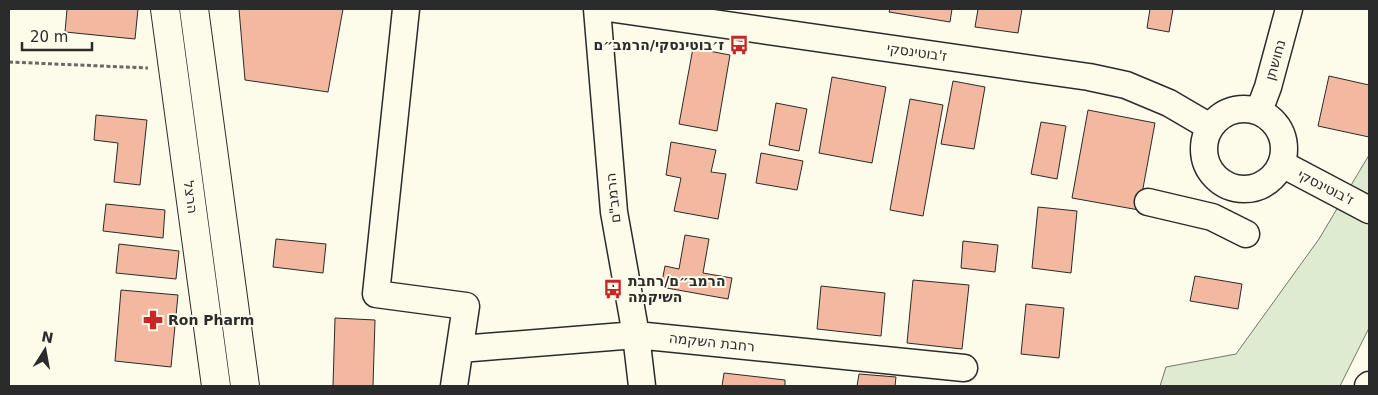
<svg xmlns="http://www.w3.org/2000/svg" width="1378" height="395" font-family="'DejaVu Sans',Heebo,sans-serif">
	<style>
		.green { fill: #deebd1; stroke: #74746e }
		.building { fill: #f2b8a0; stroke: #2b2b2b }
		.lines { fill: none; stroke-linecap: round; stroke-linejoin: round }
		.minor-casing { stroke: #2b2b2b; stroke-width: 29 }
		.major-casing { stroke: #2b2b2b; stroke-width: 30 }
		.path { stroke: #6a6964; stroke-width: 3; stroke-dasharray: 4 2.5; stroke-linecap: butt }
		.minor { stroke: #fdfbea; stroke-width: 26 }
		.major { stroke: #fdfbea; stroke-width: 28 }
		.labels { text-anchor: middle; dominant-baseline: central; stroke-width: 4; stroke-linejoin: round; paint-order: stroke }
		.poi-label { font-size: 14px; font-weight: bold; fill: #2b2b2b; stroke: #fdfbea; text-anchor: start }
		.street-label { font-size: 14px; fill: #2b2b2b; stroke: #fdfbea }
	</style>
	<rect width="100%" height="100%" fill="#fdfbea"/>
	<path class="green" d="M 1369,155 L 1369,328 L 1340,386 L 1160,386 L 1166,367 L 1236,354 L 1319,239 Z"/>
	<path class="building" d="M 67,9 L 138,9 L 135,39 L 65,32 Z
		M 239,9 L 343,9 L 328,92 L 245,80 Z
		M 890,9 L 952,9 L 950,22 L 889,12 Z
		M 978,9 L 1022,9 L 1018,33 L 975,27 Z
		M 1150,9 L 1173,9 L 1169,32 L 1147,28 Z
		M 693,48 L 730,55 L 717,131 L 679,124 Z
		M 1329,76 L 1369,85 L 1369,137 L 1318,126 Z
		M 832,77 L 886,87 L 872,163 L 819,153 Z
		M 953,81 L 985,87 L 974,149 L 941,144 Z
		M 910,99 L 943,105 L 923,216 L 890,210 Z
		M 776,103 L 807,109 L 799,151 L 769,145 Z
		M 1088,110 L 1155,123 L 1139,210 L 1072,198 Z
		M 96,115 L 147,120 L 140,185 L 114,182 L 118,143 L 94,140 Z
		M 1041,122 L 1066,126 L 1057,179 L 1031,174 Z
		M 671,142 L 716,150 L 711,172 L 726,174 L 718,219 L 674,211 L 681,178 L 666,175 Z
		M 761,153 L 803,161 L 797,190 L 756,183 Z
		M 106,204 L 165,210 L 163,238 L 103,231 Z
		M 1038,207 L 1077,211 L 1071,273 L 1032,268 Z
		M 685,235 L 709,239 L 703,273 L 732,278 L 728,299 L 661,287 L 665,266 L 679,269 Z
		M 276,239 L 326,244 L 323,273 L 273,267 Z
		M 963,241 L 998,245 L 995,272 L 961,268 Z
		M 119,244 L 179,251 L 176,279 L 116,273 Z
		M 1195,276 L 1242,284 L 1238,309 L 1190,301 Z
		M 913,280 L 969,285 L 962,349 L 907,343 Z
		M 821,286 L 885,293 L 881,336 L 817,329 Z
		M 121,290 L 178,295 L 171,367 L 115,361 Z
		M 1026,304 L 1064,308 L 1059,358 L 1021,354 Z
		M 335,318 L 375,320 L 373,386 L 333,386 Z
		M 724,373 L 785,380 L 785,386 L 722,386 Z
		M 859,374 L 896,377 L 895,386 L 857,386 Z"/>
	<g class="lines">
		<defs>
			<path id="minor" d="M 406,9 L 376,294 L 466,306 L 454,386
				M 597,9 L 614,212 L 636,335 L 642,386
				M 615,9 L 1089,77 L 1126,85 L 1169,103 L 1210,127
				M1204 149a40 40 0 1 1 80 0a40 40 0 1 1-80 0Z
				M 1259,111 L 1268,87 L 1289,9
				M 1282,164 L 1369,210
				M 1148,202 L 1212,217 L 1246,234
				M 460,349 L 636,335 L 964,368
				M 1368,386 L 1369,385"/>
			<path id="major" d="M 165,9 L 216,386
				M 194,9 L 245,386"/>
		</defs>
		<use href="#minor" class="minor-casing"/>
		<use href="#major" class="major-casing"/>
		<path class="path" d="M 9,62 L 148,68"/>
		<use href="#minor" class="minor"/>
		<use href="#major" class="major"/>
	</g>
	<defs>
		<symbol id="bus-bare" viewBox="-9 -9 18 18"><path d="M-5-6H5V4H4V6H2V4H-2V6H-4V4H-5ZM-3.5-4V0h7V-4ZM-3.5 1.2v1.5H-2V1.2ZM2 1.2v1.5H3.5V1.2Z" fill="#c62828" stroke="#fdfbea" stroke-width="2.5" paint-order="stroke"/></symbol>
		<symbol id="pharmacy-bare" viewBox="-9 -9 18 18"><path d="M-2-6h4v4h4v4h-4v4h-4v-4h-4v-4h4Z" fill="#c62828" stroke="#fdfbea" stroke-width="2.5" paint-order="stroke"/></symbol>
	</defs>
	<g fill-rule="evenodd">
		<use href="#bus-bare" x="725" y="31" width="28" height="28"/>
		<use href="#bus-bare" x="599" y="275" width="28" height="28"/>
		<use href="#pharmacy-bare" x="139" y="306" width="28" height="28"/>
	</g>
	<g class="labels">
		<g class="poi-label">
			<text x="724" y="45" text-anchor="end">ז׳בוטינסקי/הרמב״ם</text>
			<text x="628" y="281">הרמב״ם/רחבת<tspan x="628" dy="16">השיקמה</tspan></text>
			<text x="168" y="320">Ron Pharm</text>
		</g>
		<g class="street-label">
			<text transform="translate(917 52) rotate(8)">ז'בוטינסקי</text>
			<text transform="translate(1275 60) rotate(-74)">נחושתן</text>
			<text transform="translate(1326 187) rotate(27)">ז'בוטינסקי</text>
			<text transform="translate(191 197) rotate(82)">הרצל</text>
			<text transform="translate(613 198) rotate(-96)">הרמב"ם</text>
			<text transform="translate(712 342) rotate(6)">רחבת השקמה</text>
		</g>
	</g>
	<rect width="1378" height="395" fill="none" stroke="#2b2b2b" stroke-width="20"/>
	<g transform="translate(45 350) rotate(11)" stroke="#fdfbea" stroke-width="4" paint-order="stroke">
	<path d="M0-4L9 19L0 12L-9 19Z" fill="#2b2b2b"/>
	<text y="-8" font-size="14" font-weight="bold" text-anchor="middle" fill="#2b2b2b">N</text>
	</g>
	<path d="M22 42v8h70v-8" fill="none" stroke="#2b2b2b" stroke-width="2.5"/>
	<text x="30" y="42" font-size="15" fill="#2b2b2b" stroke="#fdfbea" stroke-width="4" paint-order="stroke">20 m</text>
</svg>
